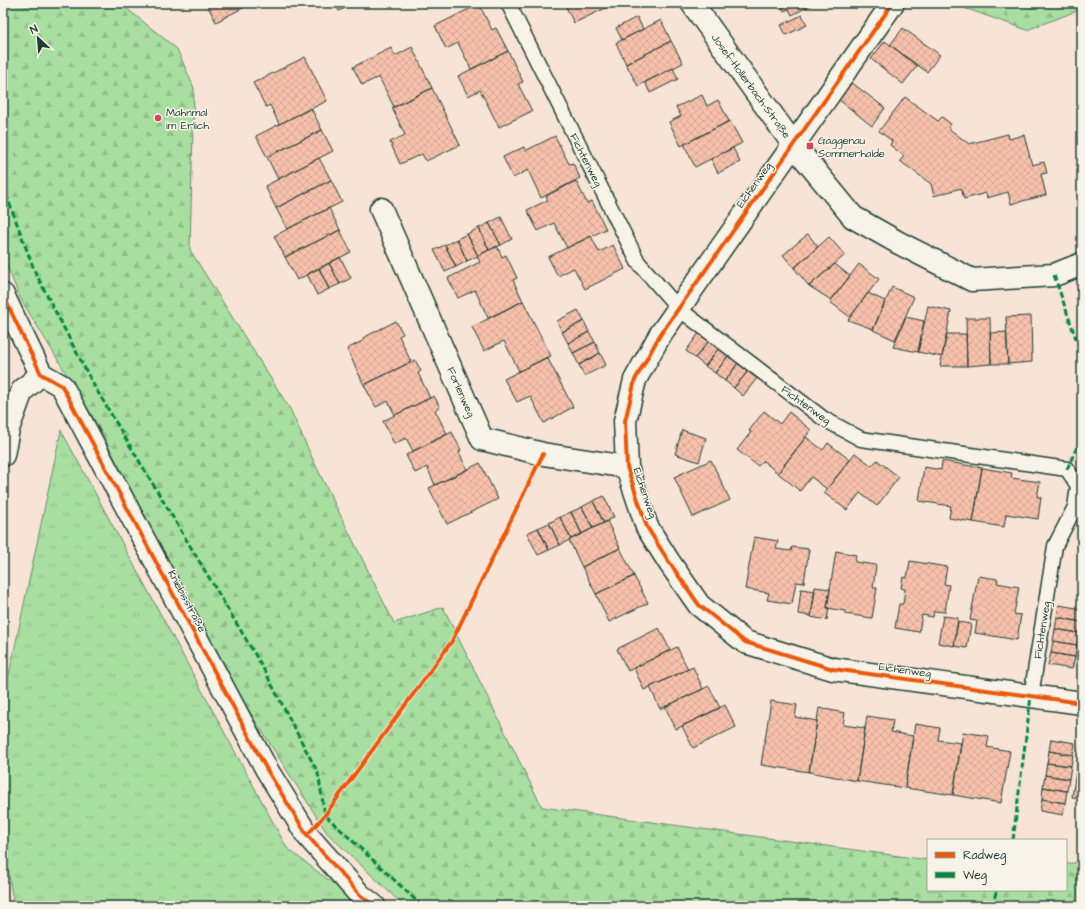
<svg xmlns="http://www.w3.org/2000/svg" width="1085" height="909" font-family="'Architects Daughter',sans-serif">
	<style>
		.grass { fill: url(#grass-tufts); stroke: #648e6a }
		.forest { fill: url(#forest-firs); stroke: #648e6a }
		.building { fill: url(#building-cross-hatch); stroke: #1f3d34 }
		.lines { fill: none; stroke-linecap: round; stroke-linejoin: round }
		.lane-casing { stroke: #1f3d34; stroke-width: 17 }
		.street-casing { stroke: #1f3d34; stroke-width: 25 }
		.lane { stroke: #f7f3e8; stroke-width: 14 }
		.street { stroke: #f7f3e8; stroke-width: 22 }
		.quiet { stroke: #00873e; stroke-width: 3; stroke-dasharray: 6 3; stroke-linecap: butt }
		.cycleway-casing { stroke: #f7f3e8; stroke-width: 6 }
		.cycleway { stroke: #e8590c; stroke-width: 4 }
		.poi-dot { fill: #d1495b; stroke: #f7f3e8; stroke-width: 1.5 }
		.labels { text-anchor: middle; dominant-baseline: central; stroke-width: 3; stroke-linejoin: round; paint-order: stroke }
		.street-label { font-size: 11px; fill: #1f3d34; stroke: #f7f3e8 }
		.poi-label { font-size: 11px; fill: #1f3d34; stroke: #f7f3e8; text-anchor: start }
	</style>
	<defs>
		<pattern id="grass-tufts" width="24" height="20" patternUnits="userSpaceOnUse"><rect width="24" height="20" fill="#a9dea1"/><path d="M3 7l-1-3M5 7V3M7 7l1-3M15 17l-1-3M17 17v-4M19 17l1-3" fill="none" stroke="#91bf8b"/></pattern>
		<pattern id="forest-firs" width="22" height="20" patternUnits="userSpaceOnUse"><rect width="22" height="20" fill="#a9dea1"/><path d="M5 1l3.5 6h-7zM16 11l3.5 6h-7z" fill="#91bf8b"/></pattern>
		<pattern id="building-cross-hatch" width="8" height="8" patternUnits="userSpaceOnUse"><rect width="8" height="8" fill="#f8c1ab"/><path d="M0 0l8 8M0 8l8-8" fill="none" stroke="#d4a794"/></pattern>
	</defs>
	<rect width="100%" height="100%" fill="#f7e4d6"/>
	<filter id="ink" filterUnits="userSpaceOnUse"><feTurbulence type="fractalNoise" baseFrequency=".025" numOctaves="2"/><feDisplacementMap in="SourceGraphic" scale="8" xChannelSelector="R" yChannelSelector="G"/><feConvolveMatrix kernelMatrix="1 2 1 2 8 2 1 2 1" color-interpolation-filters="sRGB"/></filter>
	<g filter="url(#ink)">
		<path class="grass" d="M 61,430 L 287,848 L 362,906 L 14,906 L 3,840 L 3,703 Z"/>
		<path class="forest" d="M 3,3 L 120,3 L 177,49 L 194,88 L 190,250 L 290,409 L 314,462 L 394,623 L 443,607 L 542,807 L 928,860 L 928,890 L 1066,890 L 1066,864 L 1082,862 L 1082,906 L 404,906 L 327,833 L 233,686 L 96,422 L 20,298 L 3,256 Z
			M 950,3 L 1082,3 L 1082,9 L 1027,30 Z"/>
		<path class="building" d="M 206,3 L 252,3 L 216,22 Z
			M 335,3 L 355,3 L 339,11 Z
			M 564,3 L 605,3 L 608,7 L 574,23 Z
			M 780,3 L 815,3 L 792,15 L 789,9 L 784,11 Z
			M 479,4 L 492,30 L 496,28 L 508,51 L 471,69 L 458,43 L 446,49 L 435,26 Z
			M 802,15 L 807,25 L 786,35 L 781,25 Z
			M 637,17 L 643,29 L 622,40 L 616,28 Z
			M 661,20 L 671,41 L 626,64 L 616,43 Z
			M 903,28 L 940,55 L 927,72 L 890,45 Z
			M 671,41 L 683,63 L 638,86 L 626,64 Z
			M 885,41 L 917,66 L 903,84 L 871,59 Z
			M 412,47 L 432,88 L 394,107 L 379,77 L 362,85 L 353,67 L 391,48 L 395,56 Z
			M 508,51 L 523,82 L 518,84 L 532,111 L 499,127 L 480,90 L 468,96 L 458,76 Z
			M 305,57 L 327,101 L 279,124 L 270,105 L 266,107 L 253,83 Z
			M 673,68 L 678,79 L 650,93 L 645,82 Z
			M 851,82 L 885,108 L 872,126 L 838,99 Z
			M 432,88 L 460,145 L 426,161 L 422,154 L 400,164 L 390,142 L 405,135 L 392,108 Z
			M 702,95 L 707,106 L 718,100 L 729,121 L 681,146 L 669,122 L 681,116 L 676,107 Z
			M 905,97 L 938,121 L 942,117 L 951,124 L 948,128 L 969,144 L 1008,134 L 1009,139 L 1024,135 L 1032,165 L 1044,162 L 1047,173 L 1041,174 L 1046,195 L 1011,204 L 1008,192 L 987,198 L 986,193 L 964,199 L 961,188 L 934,196 L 931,184 L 900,161 L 904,156 L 890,145 L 892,141 L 879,131 Z
			M 311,108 L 322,130 L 267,157 L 256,136 Z
			M 730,121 L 742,143 L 695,167 L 684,144 Z
			M 322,130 L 333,151 L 278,179 L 267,157 Z
			M 555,136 L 569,164 L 573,163 L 580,178 L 541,198 L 528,170 L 513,178 L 503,157 L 524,147 L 525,151 Z
			M 733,148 L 740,162 L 718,173 L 711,159 Z
			M 319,158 L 331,180 L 276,208 L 265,186 Z
			M 331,180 L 342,202 L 287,229 L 276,208 Z
			M 576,181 L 587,203 L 592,201 L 606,229 L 567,248 L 554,223 L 538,231 L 527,210 L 548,200 L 546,196 Z
			M 329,208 L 340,230 L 285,257 L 274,236 Z
			M 501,217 L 512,239 L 501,245 L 489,223 Z
			M 489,223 L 501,245 L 489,250 L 479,228 Z
			M 479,228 L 489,250 L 478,256 L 467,234 Z
			M 340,230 L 351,252 L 297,280 L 285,257 Z
			M 467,234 L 478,256 L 467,261 L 457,239 Z
			M 808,234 L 818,247 L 794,268 L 783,255 Z
			M 591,236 L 599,252 L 613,245 L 625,269 L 585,289 L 574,268 L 558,276 L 548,257 Z
			M 829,237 L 845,255 L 809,286 L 794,268 Z
			M 457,239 L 467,261 L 456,267 L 445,245 Z
			M 445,245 L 456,267 L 445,272 L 434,250 Z
			M 497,246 L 502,257 L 506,255 L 517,278 L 513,280 L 523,301 L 488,318 L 475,290 L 458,298 L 448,278 L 480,262 L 477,256 Z
			M 340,257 L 351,278 L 340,284 L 329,263 Z
			M 329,263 L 340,284 L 329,289 L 319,268 Z
			M 835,264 L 850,276 L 831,300 L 809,286 Z
			M 859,264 L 879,279 L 850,317 L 830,302 Z
			M 319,268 L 329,289 L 317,295 L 307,274 Z
			M 892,287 L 914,297 L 895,340 L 873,330 Z
			M 868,293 L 885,301 L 873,329 L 848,320 Z
			M 523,301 L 551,356 L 519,371 L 504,341 L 484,351 L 472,327 Z
			M 928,306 L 951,311 L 942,357 L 918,352 Z
			M 578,310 L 584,321 L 562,332 L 557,321 Z
			M 1031,316 L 1032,362 L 1008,364 L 1006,317 Z
			M 906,317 L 924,321 L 918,352 L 893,347 Z
			M 966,318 L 990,318 L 991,364 L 967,366 Z
			M 396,321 L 403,334 L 399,336 L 411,362 L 364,385 L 347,349 L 364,340 L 363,338 Z
			M 584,321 L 589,332 L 568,343 L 562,332 Z
			M 589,332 L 595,342 L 573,353 L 568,343 Z
			M 1006,332 L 1008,364 L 991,364 L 990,333 Z
			M 699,333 L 709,341 L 695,358 L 686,351 Z
			M 947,334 L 966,334 L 967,366 L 940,366 Z
			M 709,341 L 719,348 L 705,366 L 695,358 Z
			M 595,342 L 600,353 L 579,365 L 573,353 Z
			M 719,348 L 728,356 L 715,373 L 705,366 Z
			M 600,353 L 606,365 L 584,376 L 579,365 Z
			M 728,356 L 738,363 L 725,381 L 715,373 Z
			M 547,357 L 573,407 L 544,423 L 530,396 L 517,402 L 504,379 Z
			M 415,360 L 421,371 L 418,373 L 430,398 L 395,415 L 388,401 L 376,407 L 364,385 Z
			M 738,363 L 748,371 L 734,388 L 725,381 Z
			M 748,371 L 757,378 L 743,396 L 734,388 Z
			M 434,396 L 440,407 L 435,410 L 447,434 L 413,451 L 406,438 L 394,444 L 383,421 Z
			M 764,411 L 780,424 L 789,412 L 811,430 L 778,473 L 763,461 L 758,466 L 737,450 L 751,432 L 749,431 Z
			M 682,430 L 706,438 L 699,462 L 675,454 Z
			M 452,432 L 461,450 L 459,452 L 467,470 L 435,485 L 427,467 L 415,473 L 406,455 Z
			M 806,437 L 823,450 L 828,443 L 850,460 L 827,489 L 811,477 L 800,491 L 778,473 Z
			M 855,453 L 872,466 L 877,460 L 899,477 L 877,506 L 860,493 L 847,510 L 824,493 Z
			M 711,460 L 730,500 L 693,517 L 674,477 Z
			M 942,461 L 982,468 L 973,522 L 949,518 L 951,506 L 919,501 L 924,467 L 941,470 Z
			M 480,463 L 498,499 L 447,524 L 429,488 Z
			M 982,468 L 1012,473 L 1011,478 L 1040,482 L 1037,497 L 1041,497 L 1038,519 L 1006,514 L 1004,527 L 973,522 Z
			M 604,496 L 614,517 L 604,523 L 593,501 Z
			M 593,501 L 604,523 L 593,528 L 582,507 Z
			M 582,507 L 593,528 L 582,534 L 571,512 Z
			M 571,512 L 582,534 L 571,539 L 560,517 Z
			M 560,517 L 571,539 L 560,545 L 549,523 Z
			M 607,521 L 620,548 L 582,567 L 569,540 Z
			M 549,523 L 560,545 L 549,550 L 538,528 Z
			M 538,528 L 549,550 L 538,555 L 527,533 Z
			M 754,537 L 778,541 L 776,549 L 791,551 L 792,547 L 809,549 L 804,583 L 796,582 L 792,604 L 767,600 L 769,593 L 745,589 Z
			M 620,548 L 634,576 L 596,594 L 582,567 Z
			M 836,551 L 856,555 L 855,562 L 876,565 L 873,588 L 877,588 L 872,618 L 845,614 L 845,611 L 827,608 Z
			M 910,561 L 947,567 L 944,584 L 949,585 L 945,612 L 934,611 L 933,617 L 922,615 L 919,632 L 895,628 L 899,604 L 903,604 L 905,589 L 901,588 L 903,577 L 907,578 Z
			M 634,576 L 648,603 L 609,622 L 596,594 Z
			M 978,576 L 998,579 L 997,583 L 1019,587 L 1014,614 L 1021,615 L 1017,640 L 975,633 L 977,621 L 970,620 Z
			M 815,587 L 830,589 L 827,608 L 829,608 L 827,620 L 811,617 Z
			M 801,589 L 815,591 L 811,616 L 798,614 Z
			M 1059,605 L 1082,609 L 1081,622 L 1057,617 Z
			M 943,616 L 958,618 L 954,646 L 938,643 Z
			M 1057,617 L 1081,622 L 1079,633 L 1055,629 Z
			M 958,622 L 971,624 L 967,648 L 954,646 Z
			M 659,628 L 670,650 L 628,671 L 617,649 Z
			M 1055,629 L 1079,633 L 1077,645 L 1053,641 Z
			M 1053,641 L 1077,645 L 1075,657 L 1051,653 Z
			M 677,647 L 688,669 L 644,690 L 634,668 Z
			M 1051,653 L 1075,657 L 1072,669 L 1048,665 Z
			M 693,667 L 703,689 L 660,709 L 650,687 Z
			M 709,686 L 720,708 L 676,729 L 665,707 Z
			M 771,701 L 797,705 L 795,717 L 817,721 L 809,772 L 761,765 Z
			M 725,705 L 736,727 L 693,748 L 682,726 Z
			M 819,708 L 845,713 L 843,725 L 865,728 L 857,781 L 809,772 Z
			M 867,716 L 893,720 L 891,732 L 913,736 L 905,788 L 857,781 Z
			M 915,724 L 940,728 L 938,740 L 961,743 L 953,795 L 905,788 Z
			M 963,732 L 989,736 L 987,747 L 1010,751 L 1001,803 L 953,795 Z
			M 1051,739 L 1075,743 L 1073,755 L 1049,751 Z
			M 1080,747 L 1082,747 L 1082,798 L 1072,797 Z
			M 1049,751 L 1073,755 L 1071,766 L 1047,763 Z
			M 1047,763 L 1071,766 L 1069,779 L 1045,775 Z
			M 1045,775 L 1069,779 L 1067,791 L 1043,787 Z
			M 1043,787 L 1067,791 L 1065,803 L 1042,799 Z
			M 1042,799 L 1065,803 L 1063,815 L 1040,811 Z"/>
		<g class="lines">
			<defs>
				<path id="lane" d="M 508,3 L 638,262 L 679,309 L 824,419 L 861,439 L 1067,469 L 1078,486 L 1075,507 L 1055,546 L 1031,696"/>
				<path id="street" d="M 692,3 L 793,144 L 853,217 L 899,243 L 972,280 L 1054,275 L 1082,264
					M 893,3 L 660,335 L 635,380 L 625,421 L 627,467 L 647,527 L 669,562 L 699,605 L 745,642 L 833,669 L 1082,703
					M 381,209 L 482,439 L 543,454 L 627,467
					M 3,295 L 41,374 L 62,386 L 267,770 L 307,835 L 360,895 L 374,906
					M 3,455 L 8,429 L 22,391 L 41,374"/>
			</defs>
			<use href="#lane" class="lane-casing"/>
			<use href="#street" class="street-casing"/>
			<use href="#lane" class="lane"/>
			<use href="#street" class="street"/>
			<path class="quiet" d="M 3,186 L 35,272 L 93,384 L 262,666 L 318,773 L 325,815 L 422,906
				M 1054,275 L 1082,356
				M 1067,469 L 1082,436
				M 1013,840 L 1031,696
				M 991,906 L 992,905 L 997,890"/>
			<defs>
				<path id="cycleway" d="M 893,3 L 660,335 L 635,380 L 625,421 L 627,467 L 647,527 L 669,562 L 699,605 L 745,642 L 833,669 L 1082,703
					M 3,295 L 41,374 L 62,386 L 267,770 L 307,835 L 360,895 L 374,906
					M 307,835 L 325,815 L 452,641 L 543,454"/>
			</defs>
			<use href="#cycleway" class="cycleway-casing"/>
			<use href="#cycleway" class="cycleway"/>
		</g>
	</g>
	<g class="poi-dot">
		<circle cx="158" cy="118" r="4"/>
		<rect x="806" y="142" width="8" height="8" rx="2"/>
	</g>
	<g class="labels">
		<g class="street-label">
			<text transform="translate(751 86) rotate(54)">Josef-Hollerbach-Straße</text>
			<text transform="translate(586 160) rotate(63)">Fichtenweg</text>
			<text transform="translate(754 185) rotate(-55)">Eichenweg</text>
			<text transform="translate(461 392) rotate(66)">Forlenweg</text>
			<text transform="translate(806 405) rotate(36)">Fichtenweg</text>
			<text transform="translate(645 493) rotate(71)">Eichenweg</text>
			<text transform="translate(187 601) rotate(62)">Kniebisstraße</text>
			<text transform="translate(1042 630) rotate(-81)">Fichtenweg</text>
			<text transform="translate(905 670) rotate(8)">Eichenweg</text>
		</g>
		<g class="poi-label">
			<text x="166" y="112">Mahnmal<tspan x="166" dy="13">im Erlich</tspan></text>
			<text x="818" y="140">Gaggenau<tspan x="818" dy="13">Sommerhalde</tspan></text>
		</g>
	</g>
	<rect width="1085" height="909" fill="none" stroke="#f7f3e8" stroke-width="16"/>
	<rect x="8" y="8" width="1069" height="893" fill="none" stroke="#1f3d34" stroke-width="1.5" filter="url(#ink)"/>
	<rect x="927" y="839" width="140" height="52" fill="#f7f3e8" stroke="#a1aaa0"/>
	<rect x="935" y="852" width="20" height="6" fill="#e8590c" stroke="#a1aaa0"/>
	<text x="963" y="859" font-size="12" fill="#1f3d34">Radweg</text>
	<rect x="935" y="872" width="20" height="6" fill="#00873e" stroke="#a1aaa0"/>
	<text x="963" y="879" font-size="12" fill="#1f3d34">Weg</text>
	<g transform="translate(38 38) rotate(334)" stroke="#f7f3e8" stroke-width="3" paint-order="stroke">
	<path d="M0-3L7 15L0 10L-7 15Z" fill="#1f3d34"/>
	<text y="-6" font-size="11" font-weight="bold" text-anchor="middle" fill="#1f3d34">N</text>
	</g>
</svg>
